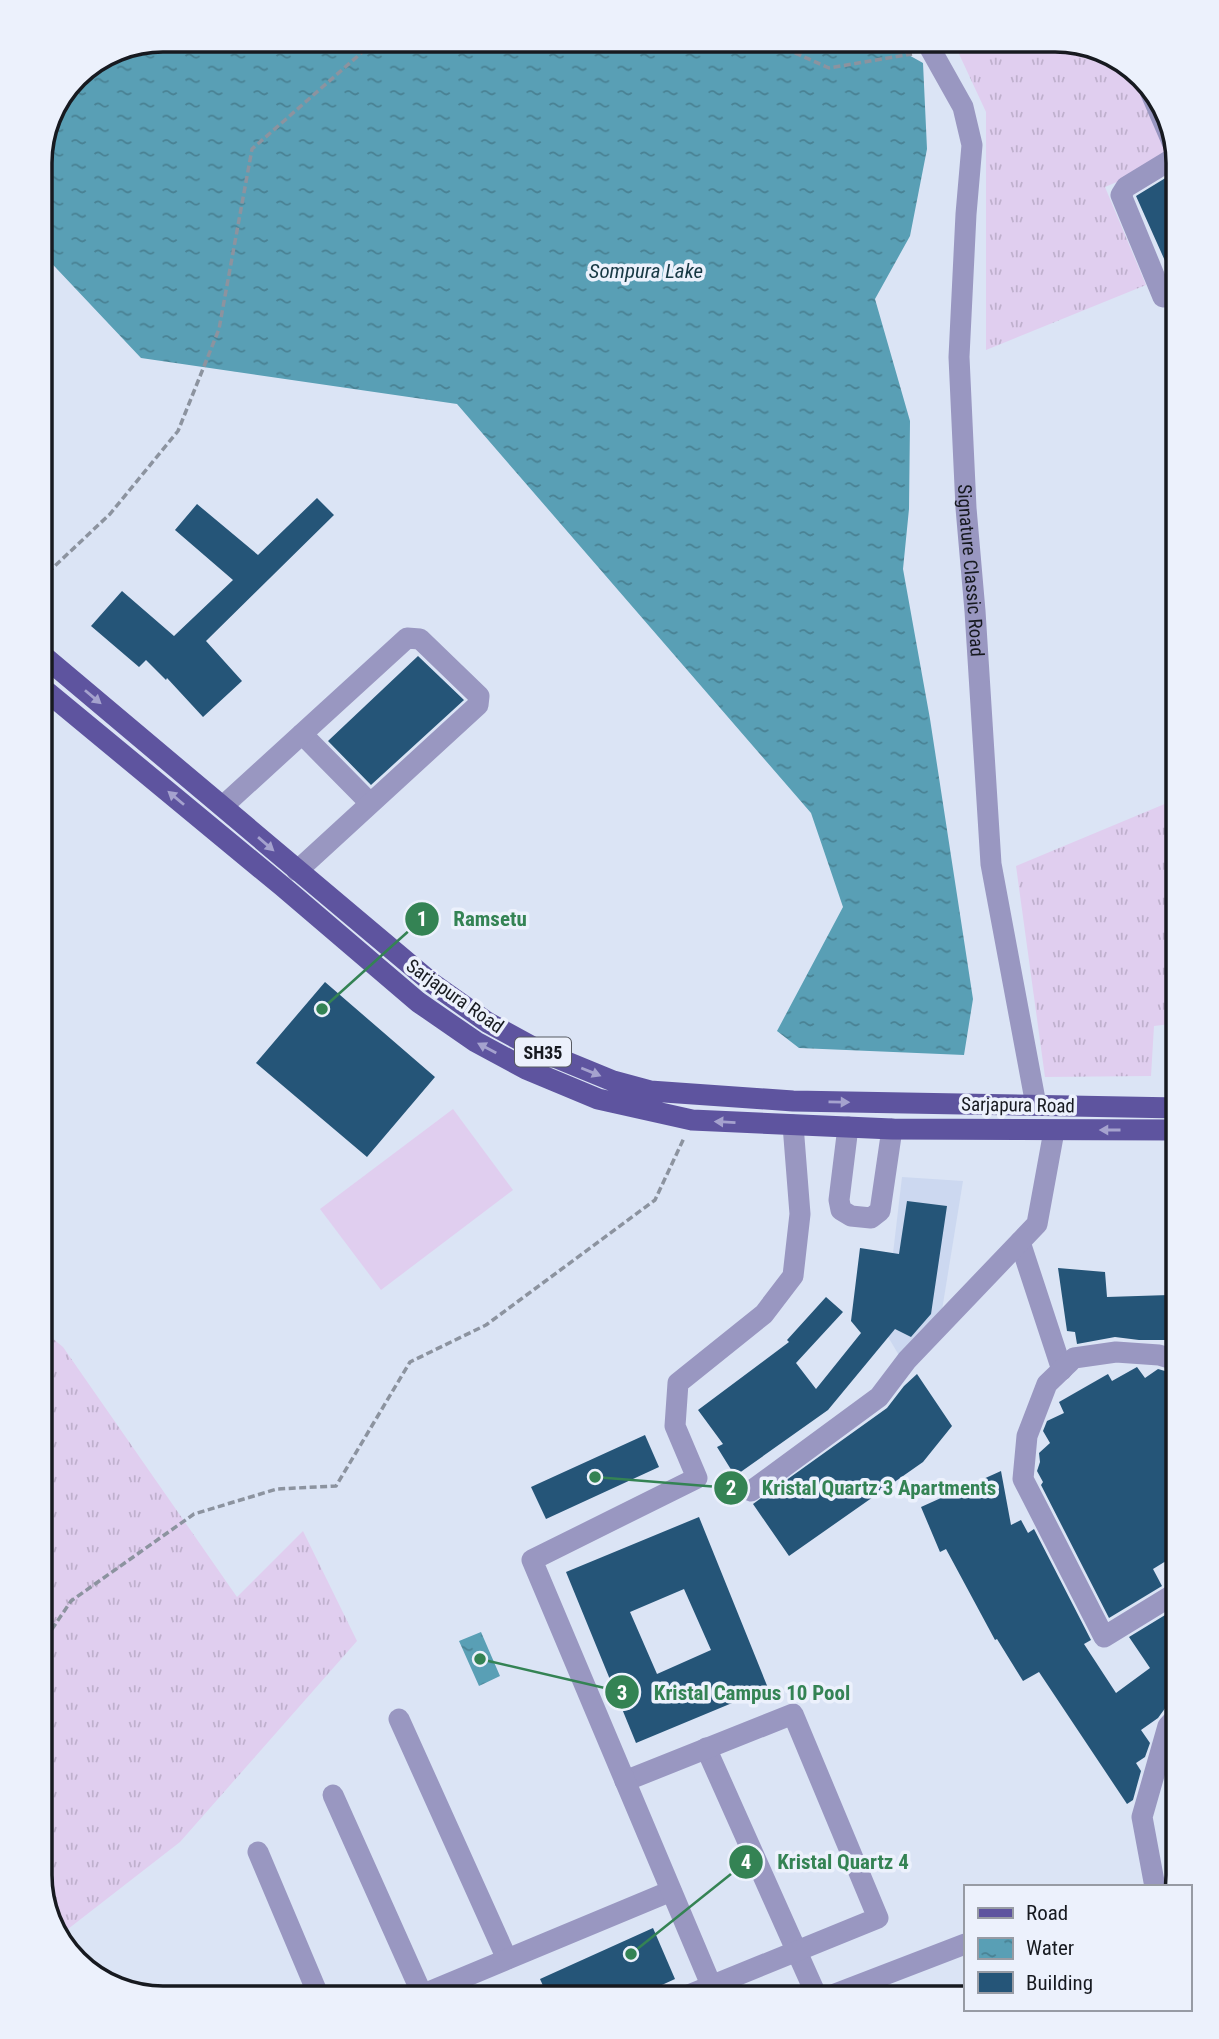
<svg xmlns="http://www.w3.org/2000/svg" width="1219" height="2039" font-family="'Roboto Condensed',sans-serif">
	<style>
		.built { fill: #ccd8f0 }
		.grass { fill: url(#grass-tufts) }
		.pitch { fill: #e0ceef }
		.water { fill: url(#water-ripples) }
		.building { fill: #255578; fill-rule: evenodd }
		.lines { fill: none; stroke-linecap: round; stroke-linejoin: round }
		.path { stroke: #8c939f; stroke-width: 3.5; stroke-dasharray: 7 3.5; stroke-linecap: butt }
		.minor { stroke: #9997c1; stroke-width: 21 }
		.major { stroke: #5e549f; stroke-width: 21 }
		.oneway { fill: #a5a2ce }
		.labels { text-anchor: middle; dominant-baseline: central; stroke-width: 7; stroke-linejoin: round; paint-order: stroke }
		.shield { fill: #ecf1fc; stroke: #575a62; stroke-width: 2 }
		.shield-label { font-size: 18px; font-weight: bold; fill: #171a20 }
		.street-label { font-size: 19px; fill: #171a20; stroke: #ecf1fc }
		.water-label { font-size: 21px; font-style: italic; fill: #183944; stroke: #ecf1fc }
		.rim { fill: none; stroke: #171a20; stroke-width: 3.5 }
		.leader { fill: none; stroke: #348354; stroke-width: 2.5 }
		.callout-dot { fill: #348354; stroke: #ecf1fc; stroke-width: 2.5 }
		.mark-label { font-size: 21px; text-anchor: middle; font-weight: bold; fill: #fff }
		.callout-label { font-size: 21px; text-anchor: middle; font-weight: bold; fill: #348354; stroke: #ecf1fc; stroke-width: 7; stroke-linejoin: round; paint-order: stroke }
	</style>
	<defs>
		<pattern id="grass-tufts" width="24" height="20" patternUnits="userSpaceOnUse" patternTransform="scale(1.75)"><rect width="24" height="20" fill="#e0ceef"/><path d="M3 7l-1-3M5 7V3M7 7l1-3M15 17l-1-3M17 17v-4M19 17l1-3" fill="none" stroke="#bfb0cd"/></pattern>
		<pattern id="water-ripples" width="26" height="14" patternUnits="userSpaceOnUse" patternTransform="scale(1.75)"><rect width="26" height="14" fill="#599fb5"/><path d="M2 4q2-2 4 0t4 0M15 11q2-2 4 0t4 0" fill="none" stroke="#498193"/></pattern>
	</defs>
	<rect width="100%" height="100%" fill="#dbe4f5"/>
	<path class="built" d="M 902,1177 L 963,1181 L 942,1310 L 900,1357 L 884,1330 Z"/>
	<path class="grass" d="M 953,41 L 1064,41 L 1124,61 L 1171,159 L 1105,187 L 1146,285 L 986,350 L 986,112 Z
		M 1179,798 L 1179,1023 L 1154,1026 L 1151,1076 L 1045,1077 L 1016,866 Z
		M 40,1328 L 63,1347 L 237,1597 L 303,1531 L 357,1641 L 180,1842 L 59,1936 L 53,1929 L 40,1875 Z"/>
	<path class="pitch" d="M 453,1109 L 513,1190 L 381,1290 L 320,1209 Z"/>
	<path class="water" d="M 164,40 L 889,40 L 889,44 L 923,63 L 927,149 L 910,236 L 875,299 L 910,421 L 909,509 L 903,569 L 930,719 L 973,999 L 964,1055 L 799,1048 L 777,1031 L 843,907 L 811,813 L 457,404 L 141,358 L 40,251 L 40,156 L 77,76 L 117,50 Z
		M 481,1632 L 500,1676 L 479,1686 L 459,1641 Z"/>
	<path class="building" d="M 1172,174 L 1179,188 L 1179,280 L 1174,281 L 1136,196 Z
		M 317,498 L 334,515 L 206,641 L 242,681 L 203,717 L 167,678 L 166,680 L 146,660 L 139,667 L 91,626 L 122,591 L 174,636 L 233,580 L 175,530 L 197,504 L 258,555 Z
		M 418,656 L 464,700 L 371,785 L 328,741 Z
		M 325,982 L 435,1077 L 367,1157 L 256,1063 Z
		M 907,1201 L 947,1206 L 931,1314 L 911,1337 L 895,1329 L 828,1410 L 735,1476 L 717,1447 L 723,1444 L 698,1410 L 789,1342 L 787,1340 L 826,1297 L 843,1312 L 796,1363 L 816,1389 L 861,1333 L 851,1321 L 860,1248 L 899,1254 Z
		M 1058,1268 L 1105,1272 L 1107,1297 L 1169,1295 L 1169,1340 L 1139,1340 L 1115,1337 L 1077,1344 L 1075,1332 L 1067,1331 Z
		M 1137,1367 L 1145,1378 L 1158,1369 L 1172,1373 L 1179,1383 L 1179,1553 L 1153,1569 L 1162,1586 L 1109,1618 L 1041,1485 L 1043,1482 L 1037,1471 L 1040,1462 L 1039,1453 L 1050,1443 L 1043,1431 L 1047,1421 L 1064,1413 L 1059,1402 L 1108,1374 L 1112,1381 Z
		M 917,1374 L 952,1426 L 923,1462 L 789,1556 L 753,1504 L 887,1408 L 904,1386 Z
		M 645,1435 L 659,1467 L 546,1519 L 531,1487 Z
		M 1001,1471 L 1011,1525 L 1021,1520 L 1028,1533 L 1034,1529 L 1091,1640 L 1084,1644 L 1116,1693 L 1150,1668 L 1129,1637 L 1175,1609 L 1179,1615 L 1179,1698 L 1166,1707 L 1158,1718 L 1141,1730 L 1150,1743 L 1145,1757 L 1136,1763 L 1141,1771 L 1133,1800 L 1127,1804 L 1039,1672 L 1023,1681 L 997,1639 L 995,1640 L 946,1549 L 940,1552 L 921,1507 Z
		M 699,1517 L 768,1688 L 636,1743 L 566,1572 ZM 684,1589 L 711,1650 L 657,1674 L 630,1612 Z
		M 653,1928 L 675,1979 L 631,1999 L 549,1999 L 540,1979 Z"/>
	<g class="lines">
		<path class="path" d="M 766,40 L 829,68 L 912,54
			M 40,580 L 110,514 L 178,431 L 219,329 L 252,149 L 376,40
			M 40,1647 L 71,1601 L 194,1514 L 277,1489 L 336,1486 L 410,1362 L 486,1325 L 655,1200 L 684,1138"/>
		<g class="minor">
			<path id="s1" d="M 926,41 L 963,107 L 972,145 L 966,214 L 959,357 L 966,508 L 975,611 L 991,864 L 1036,1105"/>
			<path d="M 1150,91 L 1176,151"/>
			<path d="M 1177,156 L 1126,187 L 1121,195 L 1163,297 L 1179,293"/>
			<path d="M 302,734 L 370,803"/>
			<path d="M 223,806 L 407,638 L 420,639 L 479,696 L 478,705 L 297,871"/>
			<path d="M 848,1127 L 839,1200 L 841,1210 L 851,1216 L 871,1218 L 880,1211 L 892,1129"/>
			<path d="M 1020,1242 L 1062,1370"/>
			<path d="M 751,1491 L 879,1397 L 907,1360 L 1037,1224 L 1054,1131"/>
			<path d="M 1179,1591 L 1104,1637 L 1023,1479 L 1027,1436 L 1047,1384 L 1074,1358 L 1116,1352 L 1159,1355 L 1179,1361"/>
			<path d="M 399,1719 L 507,1959"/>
			<path d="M 706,1748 L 818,1999"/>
			<path d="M 625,1781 L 793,1714 L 878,1918 L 679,1999"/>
			<path d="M 333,1795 L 422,1994"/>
			<path d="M 258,1852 L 320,1999"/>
			<path d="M 1155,1887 L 1142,1817 L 1168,1726 L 1179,1714"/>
			<path d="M 412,1999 L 671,1891"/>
			<path d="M 717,1999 L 532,1560 L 697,1478 L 675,1426 L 678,1383 L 764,1314 L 793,1276 L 800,1214 L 793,1125"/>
			<path d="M 822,1999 L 965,1944"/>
		</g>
		<path class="major" d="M 40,653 L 432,983 L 487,1022 L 540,1051 L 613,1081 L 650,1091 L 793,1101 L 1179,1108
			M 40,686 L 282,886 L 418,1002 L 476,1042 L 526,1069 L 598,1099 L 692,1120 L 892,1129 L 1179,1130"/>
	</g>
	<defs><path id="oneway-solid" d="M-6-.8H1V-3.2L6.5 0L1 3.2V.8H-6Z" transform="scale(1.75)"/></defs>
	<g class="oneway">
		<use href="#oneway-solid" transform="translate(93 697) rotate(40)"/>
		<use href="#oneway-solid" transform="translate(176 798) rotate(-140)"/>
		<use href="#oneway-solid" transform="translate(266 844) rotate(41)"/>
		<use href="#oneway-solid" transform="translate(487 1048) rotate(-152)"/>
		<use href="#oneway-solid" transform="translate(591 1072) rotate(22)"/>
		<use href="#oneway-solid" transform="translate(839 1102) rotate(1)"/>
		<use href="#oneway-solid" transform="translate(725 1122) rotate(-177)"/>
		<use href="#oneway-solid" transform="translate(1110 1130) rotate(180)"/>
	</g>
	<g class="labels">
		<rect class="shield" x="515" y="1037.5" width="56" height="29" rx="5"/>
		<g class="shield-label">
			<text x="543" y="1052">SH35</text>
		</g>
		<g class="street-label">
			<text stroke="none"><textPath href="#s1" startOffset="541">Signature Classic Road</textPath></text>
			<text transform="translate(455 996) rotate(35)">Sarjapura Road</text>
			<text transform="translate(1018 1105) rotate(1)">Sarjapura Road</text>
		</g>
		<g class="water-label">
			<text x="646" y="271">Sompura Lake</text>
		</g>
	</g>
	<path d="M0 0H1219V2039H0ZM163 52H1055A111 111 0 0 1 1166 163V1875A111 111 0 0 1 1055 1986H163A111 111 0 0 1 52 1875V163A111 111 0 0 1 163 52Z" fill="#ecf1fc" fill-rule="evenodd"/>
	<path class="rim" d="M163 52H1055A111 111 0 0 1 1166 163V1875A111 111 0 0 1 1055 1986H163A111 111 0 0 1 52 1875V163A111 111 0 0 1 163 52Z"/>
	<path class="leader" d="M322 1009L422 919M595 1477L731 1488M480 1659L622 1692M631 1954L746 1862"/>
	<g class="callout-dot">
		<circle cx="322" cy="1009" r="7"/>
		<circle cx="595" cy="1477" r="7"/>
		<circle cx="480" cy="1659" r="7"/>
		<circle cx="631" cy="1954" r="7"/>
		<circle cx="422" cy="919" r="18"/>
		<circle cx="731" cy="1488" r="18"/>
		<circle cx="622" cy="1692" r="18"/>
		<circle cx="746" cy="1862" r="18"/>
	</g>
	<g class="mark-label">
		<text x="422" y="926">1</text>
		<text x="731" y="1495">2</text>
		<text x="622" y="1700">3</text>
		<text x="746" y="1869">4</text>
	</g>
	<g class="callout-label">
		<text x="490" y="926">Ramsetu</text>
		<text x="879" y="1495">Kristal Quartz 3 Apartments</text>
		<text x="752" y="1700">Kristal Campus 10 Pool</text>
		<text x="843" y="1869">Kristal Quartz 4</text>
	</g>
	<rect x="964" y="1885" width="228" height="126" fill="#ecf1fc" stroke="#979ba4" stroke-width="2"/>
	<rect x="978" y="1908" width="35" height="10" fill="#5e549f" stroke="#979ba4" stroke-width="2"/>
	<text x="1026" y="1920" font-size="21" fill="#171a20">Road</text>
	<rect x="978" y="1938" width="35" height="21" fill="url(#water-ripples)" stroke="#979ba4" stroke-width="2"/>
	<text x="1026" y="1955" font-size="21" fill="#171a20">Water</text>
	<rect x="978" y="1972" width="35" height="21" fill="#255578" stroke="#979ba4" stroke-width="2"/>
	<text x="1026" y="1990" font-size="21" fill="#171a20">Building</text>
</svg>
